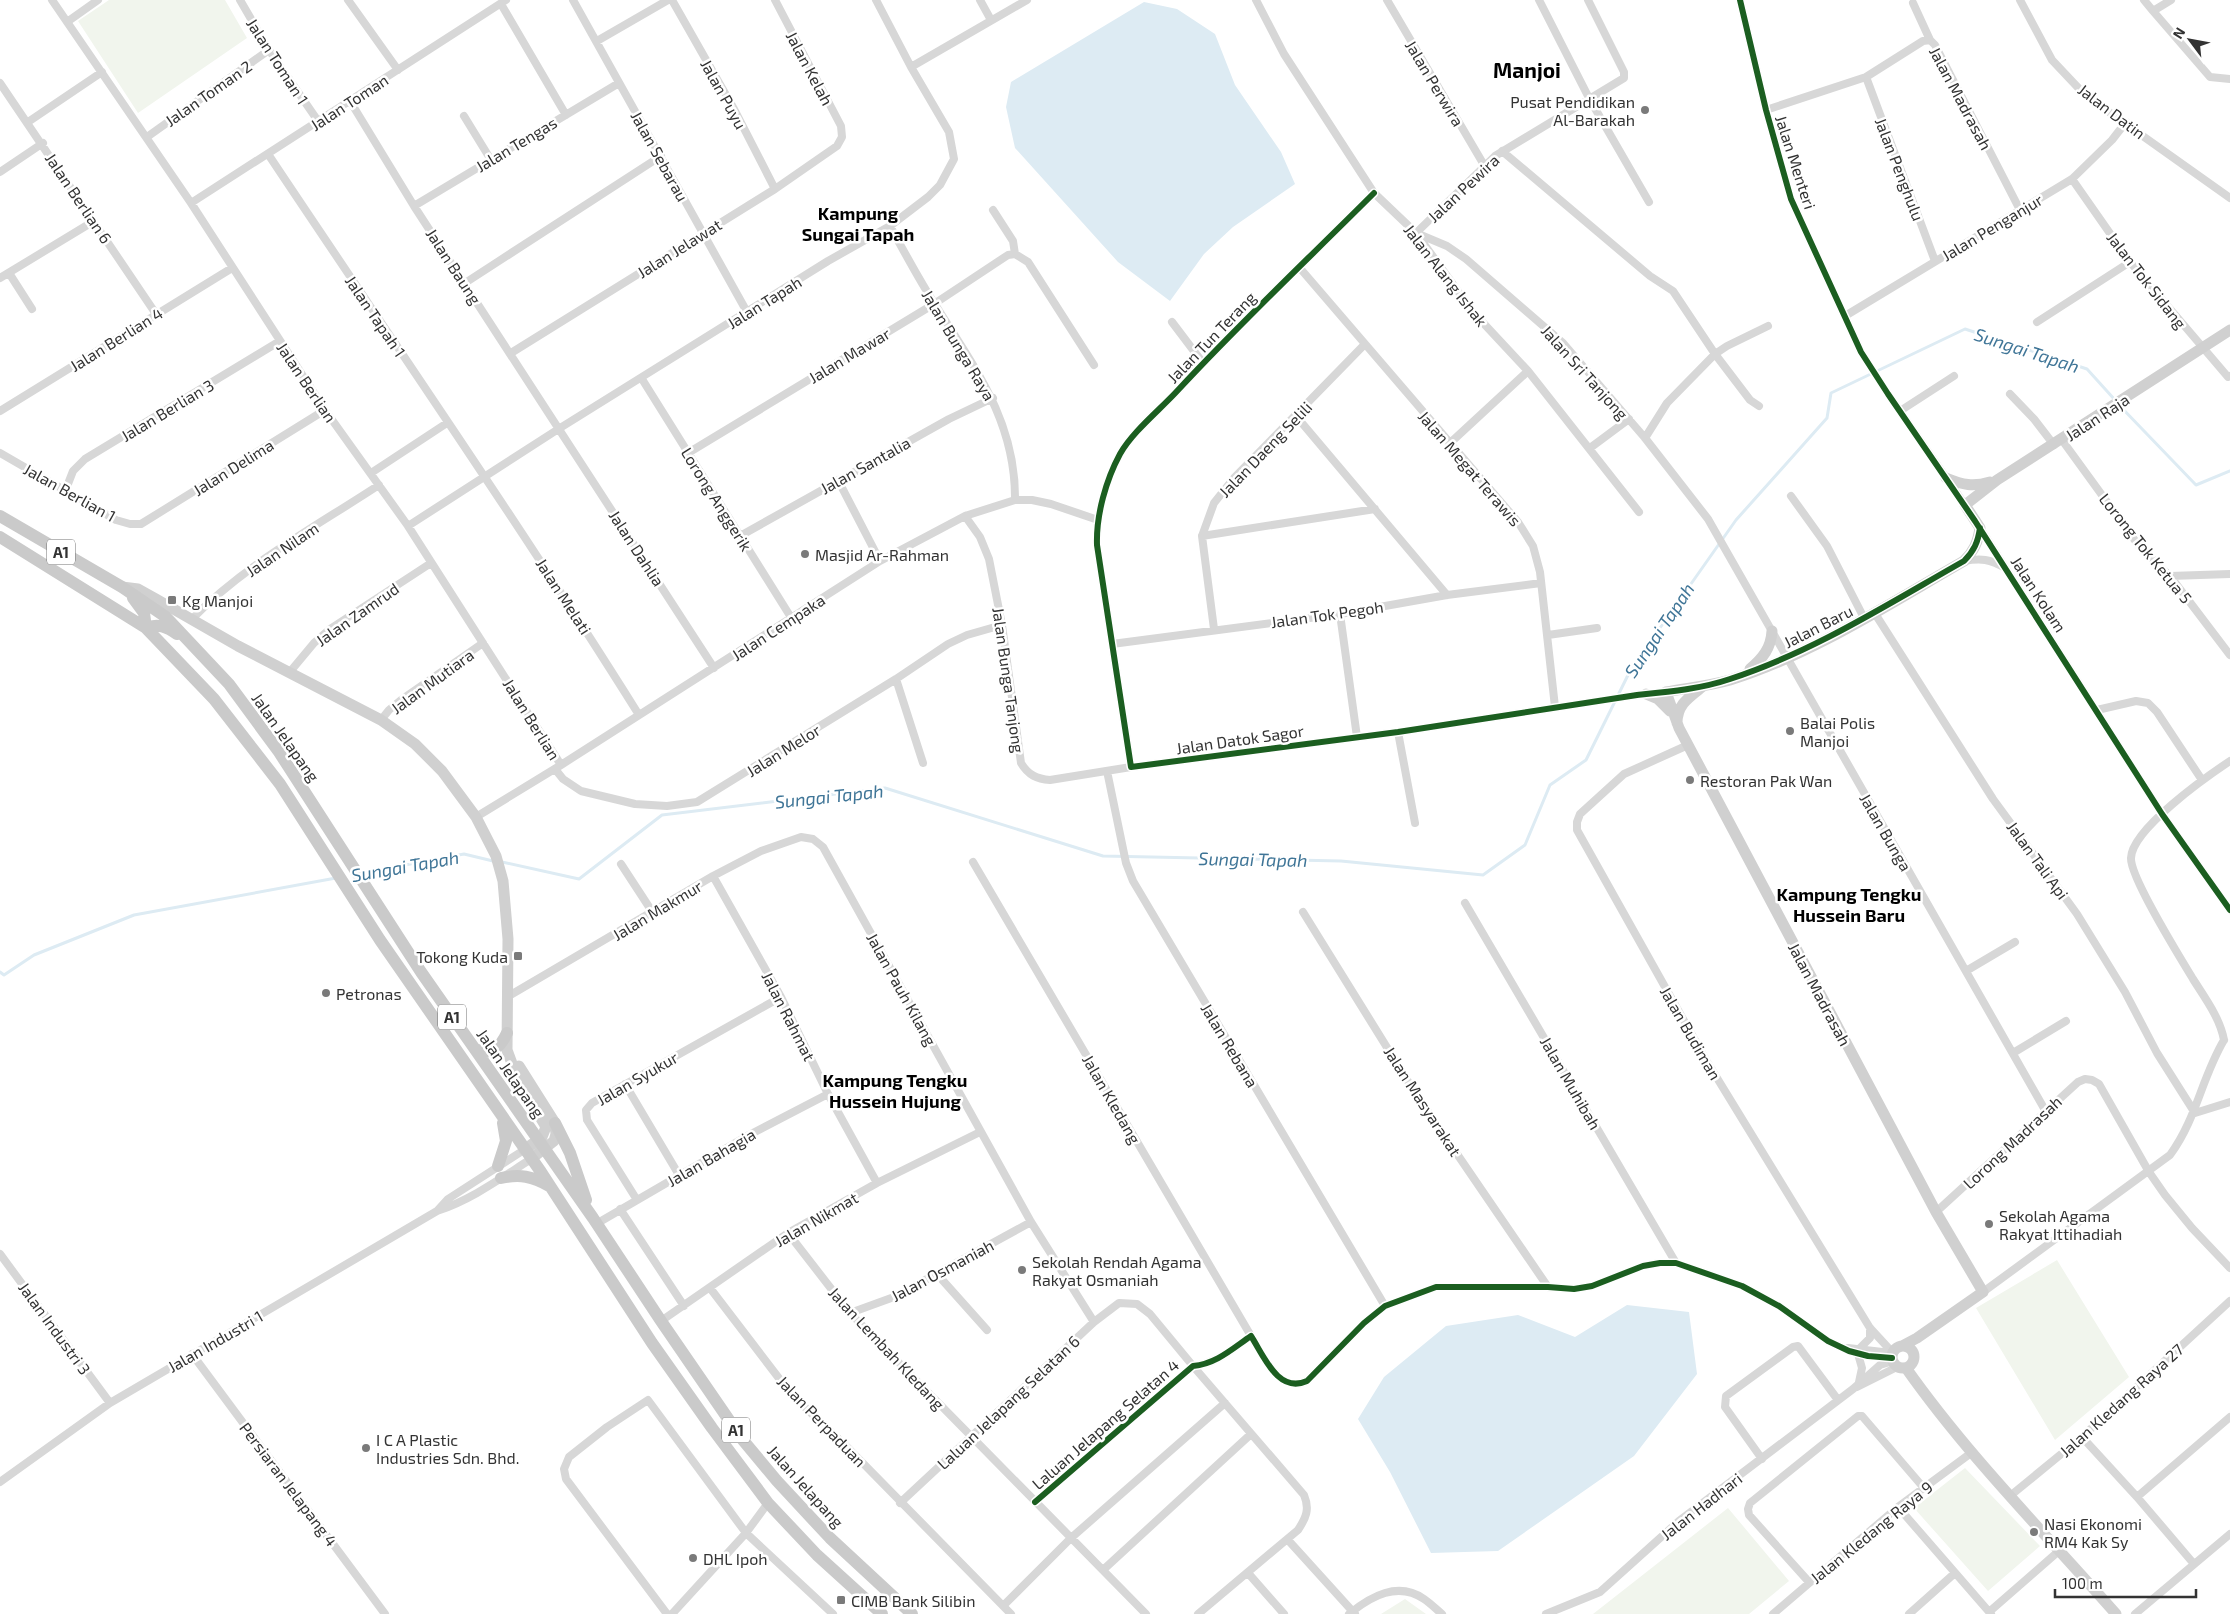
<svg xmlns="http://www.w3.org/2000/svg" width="2230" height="1614" font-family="'Exo 2',sans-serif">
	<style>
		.green { fill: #f1f5ed }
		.water { fill: #ddebf3 }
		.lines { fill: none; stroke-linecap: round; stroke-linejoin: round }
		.stream { stroke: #ddebf3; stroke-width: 3 }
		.street { stroke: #d7d7d7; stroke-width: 8 }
		.secondary { stroke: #d0d0d0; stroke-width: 11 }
		.primary { stroke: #cacaca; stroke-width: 12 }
		.cycleway-casing { stroke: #fff; stroke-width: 9 }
		.cycleway { stroke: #1b5e20; stroke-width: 6 }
		.poi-dot { fill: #7a7a7a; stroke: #fff; stroke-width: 2 }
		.labels { text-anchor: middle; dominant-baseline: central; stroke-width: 5; stroke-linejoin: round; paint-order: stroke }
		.shield { fill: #fff; stroke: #707070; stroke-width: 1 }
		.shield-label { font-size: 15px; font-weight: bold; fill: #333 }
		.street-label { font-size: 16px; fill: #333; stroke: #fff }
		.poi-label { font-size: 16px; fill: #333; stroke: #fff; text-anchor: start }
		.neighbourhood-label { font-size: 18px; font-weight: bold; fill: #000; stroke: #fff }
		.water-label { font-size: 18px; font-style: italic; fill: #3f7597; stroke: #fff }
		.district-label { font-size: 21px; font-weight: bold; fill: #000; stroke: #fff }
	</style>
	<rect width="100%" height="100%" fill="#fff"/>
	<path class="green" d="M 109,0 L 225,0 L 247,38 L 138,113 L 78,21 Z
		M 2057,1260 L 2129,1377 L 2055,1440 L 1976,1308 Z
		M 1965,1468 L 2040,1546 L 1988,1591 L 1914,1508 Z
		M 1728,1508 L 1789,1581 L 1749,1614 L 1593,1614 Z
		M 1405,1599 L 1426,1614 L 1381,1614 Z"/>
	<path class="water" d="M 1144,2 L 1177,9 L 1215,34 L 1235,85 L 1281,152 L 1295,184 L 1233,227 L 1204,254 L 1170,301 L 1118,262 L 1015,148 L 1006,107 L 1011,82 Z
		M 1627,1305 L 1689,1312 L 1697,1374 L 1634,1456 L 1498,1551 L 1431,1553 L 1390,1472 L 1358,1419 L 1384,1377 L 1446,1326 L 1518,1315 L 1575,1337 Z"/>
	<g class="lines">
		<path class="stream" d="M 2119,405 L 2196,485 L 2230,471
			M 502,862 L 579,879 L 662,815 L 885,788 L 1103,856 L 1341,861 L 1483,875 L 1525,845 L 1550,785 L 1586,760 L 1631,669 L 1736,520 L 1827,418 L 1831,393 L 1965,329 L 2087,369 L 2115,400
			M 362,873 L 464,854 L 493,861
			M 0,972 L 4,975 L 34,955 L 134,915 L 336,878"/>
		<path class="street" d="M 52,0 L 191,203 L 325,410 L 408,526 L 561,765
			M 240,0 L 269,50 L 318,121
			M 348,0 L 398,70
			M 573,0 L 747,312
			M 672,0 L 734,109 L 775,189
			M 980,0 L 991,20
			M 1256,0 L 1284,54 L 1374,193 L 1416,233 L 1473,312 L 1528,371 L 1639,512
			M 1387,0 L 1484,165
			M 1539,0 L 1589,98 L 1649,202
			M 1740,0 L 1766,110 L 1791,199 L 1861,352 L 1888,394 L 1965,505
			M 2020,0 L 2052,60 L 2085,95 L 2230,198
			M 2144,0 L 2153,11 L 2171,0
			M 1913,3 L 1930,40
			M 501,4 L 566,115
			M 2153,11 L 2210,77 L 2230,79
			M 67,22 L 98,0
			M 597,41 L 668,0
			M 911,67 L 1027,0
			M 1866,77 L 1935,261
			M 0,83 L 156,314
			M 350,101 L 414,206 L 714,668
			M 1766,110 L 1866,77 L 1923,41 L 1930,40 L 1935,45 L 2020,210
			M 464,116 L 491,160
			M 28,122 L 102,72
			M 147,137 L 269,50
			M 1502,151 L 1650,276 L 1673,291 L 1715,354 L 1750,400 L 1759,406
			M 268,154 C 392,340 520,525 639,715
			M 0,172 L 43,143
			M 2072,179 L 2130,262 L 2228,377 L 2230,376
			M 1374,193 C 1309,258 1241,322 1179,389 C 1161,409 1133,431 1120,454 C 1106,480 1096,515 1097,545 L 1131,767 L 1398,732 L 1637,695 L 1666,692
			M 191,203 L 506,0
			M 414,206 L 619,83
			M 993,210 L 1013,241 L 1015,254
			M 890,226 C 905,253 919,280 936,306 C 975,368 1016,422 1015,500
			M 1416,233 L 1447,246 L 1466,259 L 1563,343 L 1645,438 L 1708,519 L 2045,1110
			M 1416,233 L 1495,156 L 1624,78 L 1624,72 L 1588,0
			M 1299,267 L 1518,522 L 1533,546 L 1540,572 L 1555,707
			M 9,273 L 32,309
			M 0,278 L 94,221
			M 465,283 L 661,156
			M 1845,316 L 2072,179 L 2112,140 L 2126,122
			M 1172,322 L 1203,363
			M 2037,322 L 2130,262
			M 511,353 L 775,189 L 837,146 L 842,137 L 841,126 L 775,0
			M 642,379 L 792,619
			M 2010,394 L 2034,419 L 2054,445
			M 0,411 L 232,268
			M 1900,411 L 1954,376
			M 1296,416 L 1447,595
			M 1645,438 L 1667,403 L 1715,354 L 1727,346 L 1768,326
			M 2062,440 L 2139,546 L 2170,576 L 2230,655
			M 1449,444 L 1528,371
			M 1590,448 L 1629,419
			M 0,453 L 116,520 L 130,524 L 141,524 L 325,410
			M 688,453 L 934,304 L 1008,255 L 1015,254 L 1028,262 L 1094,365
			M 371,473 L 447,423
			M 838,480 L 880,561
			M 66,489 L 73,471 L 85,459 L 280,341
			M 1791,496 L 1827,546 L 1864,618
			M 965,516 L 980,537 L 989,559 L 1002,625 L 1021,763 C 1028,775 1037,779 1050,780 L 1131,767
			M 408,526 L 560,428 L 828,261 L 890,226 L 928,197 L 940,185 L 954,159 L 949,132 L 911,67 L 876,0
			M 1980,528 L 2162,814 L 2230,910
			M 740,536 L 949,419 L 993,398
			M 1202,536 L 1375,509
			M 1964,561 C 1981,558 1990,559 2005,568
			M 2170,576 L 2230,574
			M 1874,612 L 1993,799 L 2077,914 L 2125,992 L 2157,1053 L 2195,1113 L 2230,1102
			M 1340,614 L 1357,737
			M 191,620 C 244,565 315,527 379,485
			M 1214,629 L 1202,536 L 1214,503 L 1234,478 L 1364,345
			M 1548,635 L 1597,628
			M 1112,644 L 1340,614 L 1447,595 L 1541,583
			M 289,673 L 314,643 L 330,629 L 431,563
			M 896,679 L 923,763
			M 2097,710 L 2136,701 L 2148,703 L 2157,712 L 2202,780
			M 381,720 L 389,710 L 401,700 L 483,643
			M 1398,732 L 1415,823
			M 1688,745 L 1624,774 L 1580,814 L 1577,822 L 1577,830 L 1706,1060 L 1870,1328 L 1893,1353
			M 555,769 L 563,779 L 581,791 L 635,804 L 667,806 L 697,802 L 896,679 L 948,644 L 967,635 L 1002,625
			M 1107,771 L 1126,863 L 1133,881 L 1385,1306
			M 476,817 L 561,765 L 880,561 L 965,516 L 1015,500 L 1032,500 L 1051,504 L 1098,520
			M 973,862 L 1251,1336
			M 621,864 L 653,913
			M 713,876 L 781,997 L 828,1094 L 877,1183
			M 1465,903 L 1676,1263
			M 1303,912 L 1414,1091 L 1548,1287
			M 1966,971 L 2015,942
			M 507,997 L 713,876 L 761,851 L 801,837 L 813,839 L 823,847 L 1031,1222 L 1094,1322
			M 2224,1040 C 2220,1018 2205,998 2193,979 C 2181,959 2130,877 2131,858 C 2132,829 2206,777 2230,761
			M 2013,1053 L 2066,1021
			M 625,1084 L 679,1175
			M 637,1200 L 587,1120 L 586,1110 L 592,1103 L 781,997
			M 620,1209 L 684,1306
			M 438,1210 L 448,1199 L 524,1150
			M 1936,1212 L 2078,1082 L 2085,1079 L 2092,1080 L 2099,1084 L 2149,1172 L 2165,1195 L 2192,1228 L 2230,1268
			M 596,1224 L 749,1135 L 828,1094
			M 788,1233 L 850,1313 L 1146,1614
			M 0,1254 L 110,1403
			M 937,1274 L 987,1330
			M 710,1288 L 791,1394 L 849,1449 L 1011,1614
			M 1983,1292 L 2170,1155 C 2197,1118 2201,1079 2224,1040
			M 850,1313 L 894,1297 L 1031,1222
			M 661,1321 L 788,1233 L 877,1183 L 980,1132
			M 1848,1348 L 1891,1353
			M 1859,1349 L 1870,1338 L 1870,1328
			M 192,1354 L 385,1614
			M 1858,1354 L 1862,1368 L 1859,1382
			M 1857,1387 L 1897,1367
			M 2082,1437 L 2137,1497 L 2194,1564
			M 1762,1459 L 1725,1407 L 1726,1396 L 1793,1347 L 1798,1346 L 1838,1400
			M 0,1482 L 110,1403 L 437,1211 C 471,1200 501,1178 531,1159
			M 2010,1496 L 2082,1437 L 2230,1301
			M 2137,1497 L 2230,1417
			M 1035,1502 L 1193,1366 C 1216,1364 1232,1349 1251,1336 C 1264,1356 1278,1394 1307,1381 L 1364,1323 L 1385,1306 L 1436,1287 L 1548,1287 L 1574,1289 L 1592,1286 L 1643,1266 L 1660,1263 L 1676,1263 L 1742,1286 L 1779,1306 L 1828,1341 L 1849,1351 L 1868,1356 L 1892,1358
			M 900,1503 L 1094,1322 L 1119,1303 L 1137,1304 L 1150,1314 L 1193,1366 L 1304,1495 C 1310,1509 1306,1518 1298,1530 L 1198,1614
			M 1898,1507 L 1991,1614
			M 1288,1540 L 1355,1614
			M 1103,1570 L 1251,1434
			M 1248,1573 L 1284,1614
			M 1809,1582 L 1749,1515 L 1748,1509 L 1750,1503 L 1858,1416 L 1862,1416 L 1923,1487
			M 1003,1606 L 1071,1538 L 1225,1403
			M 1989,1612 L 2060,1550
			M 667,1614 L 566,1479 L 564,1469 L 569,1457 L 607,1427 L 648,1400 L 746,1533 L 833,1614
			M 672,1614 L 746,1533 L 768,1503
			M 1349,1614 C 1371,1596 1398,1581 1424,1599 C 1430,1603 1436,1609 1442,1614
			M 1546,1614 L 1600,1592 L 1679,1521 L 1853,1389 L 1880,1365 L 1893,1361
			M 1773,1614 L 1898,1507 L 1971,1453
			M 1909,1614 L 1955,1573
			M 2135,1614 L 2230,1534"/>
		<path class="secondary" d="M 1946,478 C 1963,485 1973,487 1990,482
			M 122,587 L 138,589 L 156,599 L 238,646 L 381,720 L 415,744 L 442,771 L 476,817 L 496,856 L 503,881 L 508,939 L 507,1050 L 518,1080 L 546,1127 L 542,1137 L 524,1150
			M 1750,669 C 1763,658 1771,648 1772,631
			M 1646,694 L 1658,699 L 1670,711
			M 1677,723 C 1677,705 1688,698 1702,687
			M 519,1066 L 555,1123 L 556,1134 L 554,1141 L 531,1159
			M 1902,1346 L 1917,1338 L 1983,1292 L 1936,1212 L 1679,728 L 1666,692 C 1687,688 1709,686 1730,680 C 1813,654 1889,604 1964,561 C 1974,551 1978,542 1980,528 L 1965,505 L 1997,480 L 2230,330
			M1892 1357a11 11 0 1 1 22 0a11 11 0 1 1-22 0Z
			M 1906,1368 C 1968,1456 2045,1533 2116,1614"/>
		<path class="primary" d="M 0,516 L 122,587 L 166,617 L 229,684 L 279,752 L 421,972 L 593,1218 L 661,1321 L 742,1439 L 777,1481 L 830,1538 L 912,1614
			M 0,537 L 146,628 L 214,699 L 280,784 L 380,940 L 541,1172 L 652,1343 L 712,1428 L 768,1503 L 817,1555 L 882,1614
			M 133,598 L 144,613 L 146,628
			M 146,628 C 158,623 167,627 177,634
			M 475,1049 C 491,1056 500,1048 507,1033
			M 555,1123 L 570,1153 L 586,1200
			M 498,1166 L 506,1141 L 503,1123
			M 501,1178 C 519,1174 533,1176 549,1186"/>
		<defs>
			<path id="cycleway" d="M 1740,0 L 1766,110 L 1791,199 L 1861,352 L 1888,394 L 1975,521 L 2162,814 L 2230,910
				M 1374,193 C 1309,258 1241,322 1179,389 C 1161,409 1133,431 1120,454 C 1106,480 1096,515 1097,545 L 1131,767 L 1398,732 L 1637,695 C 1667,692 1701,689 1730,679 C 1813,652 1888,604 1964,561 C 1974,551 1978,542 1980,528
				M 1035,1502 L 1193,1366 C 1216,1364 1232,1349 1251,1336 C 1264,1356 1278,1394 1307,1381 L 1364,1323 L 1385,1306 L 1436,1287 L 1548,1287 L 1574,1289 L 1592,1286 L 1643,1266 L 1660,1263 L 1676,1263 L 1742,1286 L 1779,1306 L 1828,1341 L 1849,1351 L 1868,1356 L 1892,1358"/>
		</defs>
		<use href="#cycleway" class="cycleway-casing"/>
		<use href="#cycleway" class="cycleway"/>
	</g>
	<g class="poi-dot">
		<circle cx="1645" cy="110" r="5"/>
		<circle cx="805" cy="554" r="5"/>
		<rect x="167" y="595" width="10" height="10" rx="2.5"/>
		<circle cx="1790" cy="731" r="5"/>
		<circle cx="1690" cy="780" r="5"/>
		<rect x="513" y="951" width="10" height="10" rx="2.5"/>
		<circle cx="326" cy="993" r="5"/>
		<circle cx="1989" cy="1224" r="5"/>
		<circle cx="1022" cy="1270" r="5"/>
		<circle cx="366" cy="1448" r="5"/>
		<circle cx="2034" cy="1532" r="5"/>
		<circle cx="693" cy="1558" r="5"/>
		<rect x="836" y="1595" width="10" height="10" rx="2.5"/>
	</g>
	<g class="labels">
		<g class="shield">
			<rect x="47" y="539.5" width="28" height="25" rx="4"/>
			<rect x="438" y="1004.5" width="28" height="25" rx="4"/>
			<rect x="722" y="1417.5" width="28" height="25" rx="4"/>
		</g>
		<g class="shield-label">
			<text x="61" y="552">A1</text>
			<text x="452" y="1017">A1</text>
			<text x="736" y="1430">A1</text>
		</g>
		<g class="street-label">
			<text transform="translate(278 61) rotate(57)">Jalan Toman 1</text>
			<text transform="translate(810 68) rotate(62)">Jalan Kelah</text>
			<text transform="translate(1435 83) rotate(59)">Jalan Perwira</text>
			<text transform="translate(208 93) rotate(-35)">Jalan Toman 2</text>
			<text transform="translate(724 94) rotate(61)">Jalan Puyu</text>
			<text transform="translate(1961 98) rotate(62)">Jalan Madrasah</text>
			<text transform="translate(349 102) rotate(-33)">Jalan Toman</text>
			<text transform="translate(2112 111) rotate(37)">Jalan Datin</text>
			<text transform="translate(516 144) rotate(-31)">Jalan Tengas</text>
			<text transform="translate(660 156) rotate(61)">Jalan Sebarau</text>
			<text transform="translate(1796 162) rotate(72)">Jalan Menteri</text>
			<text transform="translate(1900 169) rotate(69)">Jalan Penghulu</text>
			<text transform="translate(1463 188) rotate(-43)">Jalan Pewira</text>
			<text transform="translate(79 198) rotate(56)">Jalan Berlian 6</text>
			<text transform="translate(1992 227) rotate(-31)">Jalan Penganjur</text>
			<text transform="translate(679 248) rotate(-32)">Jalan Jelawat</text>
			<text transform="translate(454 266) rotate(57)">Jalan Baung</text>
			<text transform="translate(1446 275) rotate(52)">Jalan Alang Ishak</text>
			<text transform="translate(2147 280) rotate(52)">Jalan Tok Sidang</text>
			<text transform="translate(764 302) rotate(-32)">Jalan Tapah</text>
			<text transform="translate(376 316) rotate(56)">Jalan Tapah 1</text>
			<text transform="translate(1211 337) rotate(-46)">Jalan Tun Terang</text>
			<text transform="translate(116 339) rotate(-32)">Jalan Berlian 4</text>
			<text transform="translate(959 345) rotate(59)">Jalan Bunga Raya</text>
			<text transform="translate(849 355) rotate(-31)">Jalan Mawar</text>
			<text transform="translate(1585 372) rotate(48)">Jalan Sri Tanjong</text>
			<text transform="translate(307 382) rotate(56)">Jalan Berlian</text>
			<text transform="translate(167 410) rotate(-31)">Jalan Berlian 3</text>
			<text transform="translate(2097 417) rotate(-33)">Jalan Raja</text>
			<text transform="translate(1265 449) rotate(-46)">Jalan Daeng Selili</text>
			<text transform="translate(865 465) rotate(-29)">Jalan Santalia</text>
			<text transform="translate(233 467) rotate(-32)">Jalan Delima</text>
			<text transform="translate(1470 468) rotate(49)">Jalan Megat Terawis</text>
			<text transform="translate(70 492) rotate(29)">Jalan Berlian 1</text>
			<text transform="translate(717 499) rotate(58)">Lorong Anggerik</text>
			<text transform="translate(637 548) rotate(57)">Jalan Dahlia</text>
			<text transform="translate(2146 548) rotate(51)">Lorong Tok Ketua 5</text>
			<text transform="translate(282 549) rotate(-34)">Jalan Nilam</text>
			<text transform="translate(2039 594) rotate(57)">Jalan Kolam</text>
			<text transform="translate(564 596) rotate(57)">Jalan Melati</text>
			<text transform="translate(357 614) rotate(-35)">Jalan Zamrud</text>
			<text transform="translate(1327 614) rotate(-8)">Jalan Tok Pegoh</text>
			<text transform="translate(1818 626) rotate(-27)">Jalan Baru</text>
			<text transform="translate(778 627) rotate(-33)">Jalan Cempaka</text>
			<text transform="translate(1009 680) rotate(82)">Jalan Bunga Tanjong</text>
			<text transform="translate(432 681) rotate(-36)">Jalan Mutiara</text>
			<text transform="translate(532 719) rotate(58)">Jalan Berlian</text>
			<text transform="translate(286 737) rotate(55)">Jalan Jelapang</text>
			<text transform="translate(1240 739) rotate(-8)">Jalan Datok Sagor</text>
			<text transform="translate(783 750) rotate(-32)">Jalan Melor</text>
			<text transform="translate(1886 832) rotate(60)">Jalan Bunga</text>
			<text transform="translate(2038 860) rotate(54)">Jalan Tali Api</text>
			<text transform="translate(657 910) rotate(-31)">Jalan Makmur</text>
			<text transform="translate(902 989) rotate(61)">Jalan Pauh Kilang</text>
			<text transform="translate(1820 994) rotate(62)">Jalan Madrasah</text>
			<text transform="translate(789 1016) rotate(63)">Jalan Rahmat</text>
			<text transform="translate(1691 1033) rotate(60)">Jalan Budiman</text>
			<text transform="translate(1230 1045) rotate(59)">Jalan Rebana</text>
			<text transform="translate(511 1073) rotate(55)">Jalan Jelapang</text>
			<text transform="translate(637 1078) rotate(-30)">Jalan Syukur</text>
			<text transform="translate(1571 1083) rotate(60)">Jalan Muhibah</text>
			<text transform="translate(1112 1099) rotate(60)">Jalan Kledang</text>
			<text transform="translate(1423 1101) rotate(57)">Jalan Masyarakat</text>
			<text transform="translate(2012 1142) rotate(-43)">Lorong Madrasah</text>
			<text transform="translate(711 1157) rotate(-30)">Jalan Bahagia</text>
			<text transform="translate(816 1219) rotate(-30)">Jalan Nikmat</text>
			<text transform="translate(942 1270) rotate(-28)">Jalan Osmaniah</text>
			<text transform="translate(55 1328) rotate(54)">Jalan Industri 3</text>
			<text transform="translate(215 1341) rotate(-30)">Jalan Industri 1</text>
			<text transform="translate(887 1348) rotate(47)">Jalan Lembah Kledang</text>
			<text transform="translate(2121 1400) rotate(-42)">Jalan Kledang Raya 27</text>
			<text transform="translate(1008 1402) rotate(-43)">Laluan Jelapang Selatan 6</text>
			<text transform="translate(822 1421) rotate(46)">Jalan Perpaduan</text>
			<text transform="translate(1105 1424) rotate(-41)">Laluan Jelapang Selatan 4</text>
			<text transform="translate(289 1484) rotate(53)">Persiaran Jelapang 4</text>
			<text transform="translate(806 1486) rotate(48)">Jalan Jelapang</text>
			<text transform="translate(1701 1506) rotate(-38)">Jalan Hadhari</text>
			<text transform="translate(1871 1532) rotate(-39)">Jalan Kledang Raya 9</text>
		</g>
		<g class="poi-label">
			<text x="1635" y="101" text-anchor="end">Pusat Pendidikan<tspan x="1635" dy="18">Al-Barakah</tspan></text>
			<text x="815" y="554">Masjid Ar-Rahman</text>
			<text x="182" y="600">Kg Manjoi</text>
			<text x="1800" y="722">Balai Polis<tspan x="1800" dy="18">Manjoi</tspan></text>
			<text x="1700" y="780">Restoran Pak Wan</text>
			<text x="508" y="956" text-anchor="end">Tokong Kuda</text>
			<text x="336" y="993">Petronas</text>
			<text x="1999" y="1215">Sekolah Agama<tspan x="1999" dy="18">Rakyat Ittihadiah</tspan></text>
			<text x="1032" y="1261">Sekolah Rendah Agama<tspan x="1032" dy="18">Rakyat Osmaniah</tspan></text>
			<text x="376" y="1439">I C A Plastic<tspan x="376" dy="18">Industries Sdn. Bhd.</tspan></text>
			<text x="2044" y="1523">Nasi Ekonomi<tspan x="2044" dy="18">RM4 Kak Sy</tspan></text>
			<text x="703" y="1558">DHL Ipoh</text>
			<text x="851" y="1600">CIMB Bank Silibin</text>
		</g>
		<g class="neighbourhood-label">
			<text x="858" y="213">Kampung<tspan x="858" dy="21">Sungai Tapah</tspan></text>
			<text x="1849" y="894">Kampung Tengku<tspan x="1849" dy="21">Hussein Baru</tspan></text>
			<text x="895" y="1080">Kampung Tengku<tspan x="895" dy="21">Hussein Hujung</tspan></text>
		</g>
		<g class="water-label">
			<text transform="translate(2027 350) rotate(18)">Sungai Tapah</text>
			<text transform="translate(1659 630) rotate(-56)">Sungai Tapah</text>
			<text transform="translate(829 796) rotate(-6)">Sungai Tapah</text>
			<text transform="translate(1253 859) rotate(1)">Sungai Tapah</text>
			<text transform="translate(405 866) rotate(-10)">Sungai Tapah</text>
		</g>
		<g class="district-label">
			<text x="1527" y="69">Manjoi</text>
		</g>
	</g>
	<g transform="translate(2190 40) rotate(302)" stroke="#ffffff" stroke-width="4" paint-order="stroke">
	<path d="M0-4L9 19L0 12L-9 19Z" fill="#333333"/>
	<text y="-8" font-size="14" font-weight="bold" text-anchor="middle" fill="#333333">N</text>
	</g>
	<path d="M2055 1589v8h141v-8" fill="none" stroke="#333333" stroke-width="2.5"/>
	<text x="2062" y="1589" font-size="15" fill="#333333" stroke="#ffffff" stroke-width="4" paint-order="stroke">100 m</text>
</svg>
